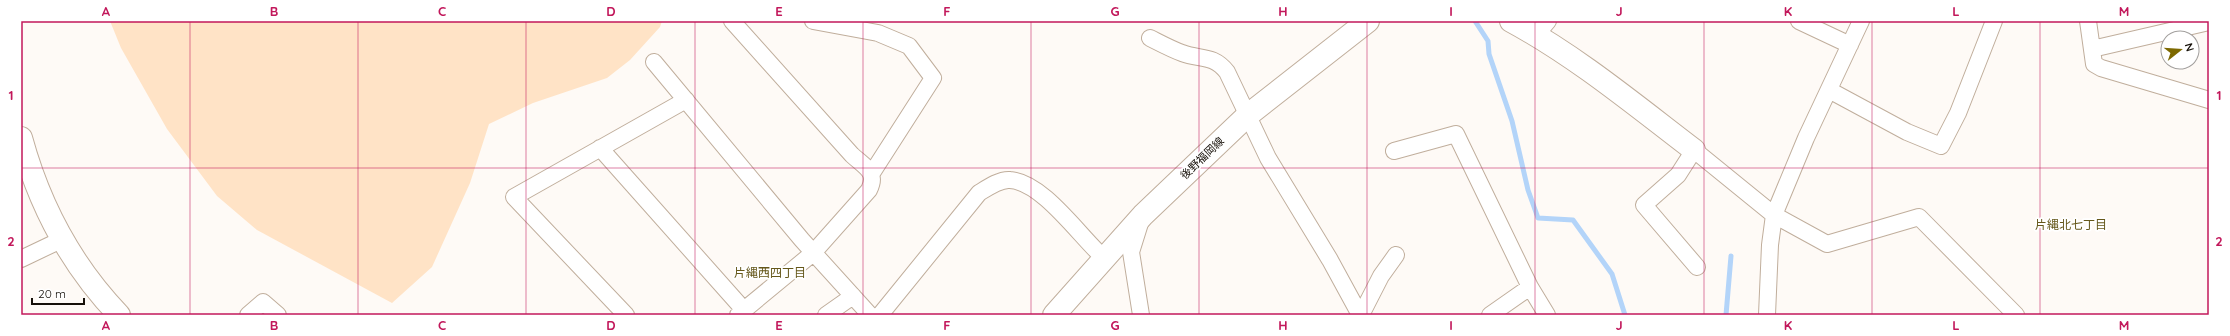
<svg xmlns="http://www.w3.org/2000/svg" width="2230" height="336" font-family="Quicksand,'Noto Sans JP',sans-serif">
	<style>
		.green { fill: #ffe3c6 }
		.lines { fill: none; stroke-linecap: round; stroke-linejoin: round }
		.stream { stroke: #b3d4f9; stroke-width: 5 }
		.street-casing { stroke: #c0ae9c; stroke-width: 18 }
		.secondary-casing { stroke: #c0ae9c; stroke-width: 24 }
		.street { stroke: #fff; stroke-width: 16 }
		.secondary { stroke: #fff; stroke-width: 22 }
		.grid { fill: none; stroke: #c2185b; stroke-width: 1; stroke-opacity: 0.55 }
		.labels { text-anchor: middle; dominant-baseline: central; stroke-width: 3.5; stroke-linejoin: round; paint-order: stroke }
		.street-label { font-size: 11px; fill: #161009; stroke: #fff }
		.neighbourhood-label { font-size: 12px; fill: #65571a; stroke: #fff }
		.neatline { fill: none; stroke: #c2185b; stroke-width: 1.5 }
		.grid-label { font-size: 13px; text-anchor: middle; font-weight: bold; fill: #c2185b }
	</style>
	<rect width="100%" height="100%" fill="#fefaf6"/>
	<path class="green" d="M 110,21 L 662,21 L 660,27 L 630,60 L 607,78 L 533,103 L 489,124 L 470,183 L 432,267 L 392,303 L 257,230 L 217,196 L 167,129 L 121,48 Z"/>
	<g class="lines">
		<path class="stream" d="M 1475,21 L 1488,41 L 1489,54 L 1512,121 L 1528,190 L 1538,218 L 1573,220 L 1612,274 L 1625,315
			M 1726,315 L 1731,256"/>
		<defs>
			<path id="street" d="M 732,21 L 852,155 C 865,167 878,172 869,190 L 813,253 L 738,315
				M 813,21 L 878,33 L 909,46 L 933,78 L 872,173
				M 1799,21 L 1850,45
				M 2088,21 L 2094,64 L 2101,68 L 2209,100
				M 1536,35 L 1548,21
				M 1150,38 C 1160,43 1171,49 1182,53 C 1200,60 1213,54 1227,72 L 1268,158 L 1330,260 L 1360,315
				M 2092,49 L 2209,22
				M 654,62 L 802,240 L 870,315
				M 1829,90 L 1907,132 L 1941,146 L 1958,113 L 1994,21
				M 600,148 L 744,310
				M 1394,151 L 1456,134 L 1530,287
				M 21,259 L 63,239
				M 1697,267 L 1644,205 L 1678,175 L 1694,150 L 1774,215 L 1827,244 L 1919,217 L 2016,315
				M 248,315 L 263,302 L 278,315
				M 626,315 L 514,197 L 686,100
				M 826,315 L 853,296
				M 880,315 L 979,193 C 987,188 1000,179 1010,180 C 1043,182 1080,237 1105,259
				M 1141,315 L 1131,252 L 1141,220
				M 1361,315 L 1381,276 L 1396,255
				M 1490,315 L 1530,287 L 1547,315
				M 1767,315 L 1770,245 L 1774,215 L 1806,138 L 1861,21"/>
			<path id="secondary" d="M 1511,21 C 1576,56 1635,105 1694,150
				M 21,138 C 39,204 71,265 119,315
				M 1054,315 L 1143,215 L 1248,115 L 1368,21"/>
		</defs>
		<use href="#street" class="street-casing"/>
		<use href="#secondary" class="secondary-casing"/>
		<use href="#street" class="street"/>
		<use href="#secondary" class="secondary"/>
	</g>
	<path class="grid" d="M 190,21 L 190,315M 358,21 L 358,315M 526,21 L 526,315M 695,21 L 695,315M 863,21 L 863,315M 1031,21 L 1031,315M 1199,21 L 1199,315M 1367,21 L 1367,315M 1535,21 L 1535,315M 1704,21 L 1704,315M 1872,21 L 1872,315M 2040,21 L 2040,315M 21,168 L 2209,168"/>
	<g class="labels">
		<g class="street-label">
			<text transform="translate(1202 158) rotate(-44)">後野福岡線</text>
		</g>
		<g class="neighbourhood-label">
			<text x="2071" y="224">片縄北七丁目</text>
			<text x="770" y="272">片縄西四丁目</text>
		</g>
	</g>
	<rect width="2230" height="336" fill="none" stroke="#ffffff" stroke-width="44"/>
	<g transform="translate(2180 50) rotate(73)"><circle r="19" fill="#ffffff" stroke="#a29f9d"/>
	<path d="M0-3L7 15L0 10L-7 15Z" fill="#7d6900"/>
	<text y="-6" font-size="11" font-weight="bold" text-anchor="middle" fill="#161009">N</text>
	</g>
	<path d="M32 298v6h52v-6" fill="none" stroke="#161009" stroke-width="2"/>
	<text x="38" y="298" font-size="12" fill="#161009" stroke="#ffffff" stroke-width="3" paint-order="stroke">20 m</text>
	<rect x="22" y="22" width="2186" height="292" class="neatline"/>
	<g class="grid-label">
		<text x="106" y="16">A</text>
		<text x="274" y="16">B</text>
		<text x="442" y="16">C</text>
		<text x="611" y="16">D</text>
		<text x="779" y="16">E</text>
		<text x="947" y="16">F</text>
		<text x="1115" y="16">G</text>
		<text x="1283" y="16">H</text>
		<text x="1451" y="16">I</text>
		<text x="1619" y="16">J</text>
		<text x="1788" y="16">K</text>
		<text x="1956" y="16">L</text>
		<text x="2124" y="16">M</text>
		<text x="11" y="100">1</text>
		<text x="2219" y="100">1</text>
		<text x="11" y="246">2</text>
		<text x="2219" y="246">2</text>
		<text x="106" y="330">A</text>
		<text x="274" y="330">B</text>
		<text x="442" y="330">C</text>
		<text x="611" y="330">D</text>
		<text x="779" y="330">E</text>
		<text x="947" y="330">F</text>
		<text x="1115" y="330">G</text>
		<text x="1283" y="330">H</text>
		<text x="1451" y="330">I</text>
		<text x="1619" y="330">J</text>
		<text x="1788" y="330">K</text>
		<text x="1956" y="330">L</text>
		<text x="2124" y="330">M</text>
	</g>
</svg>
